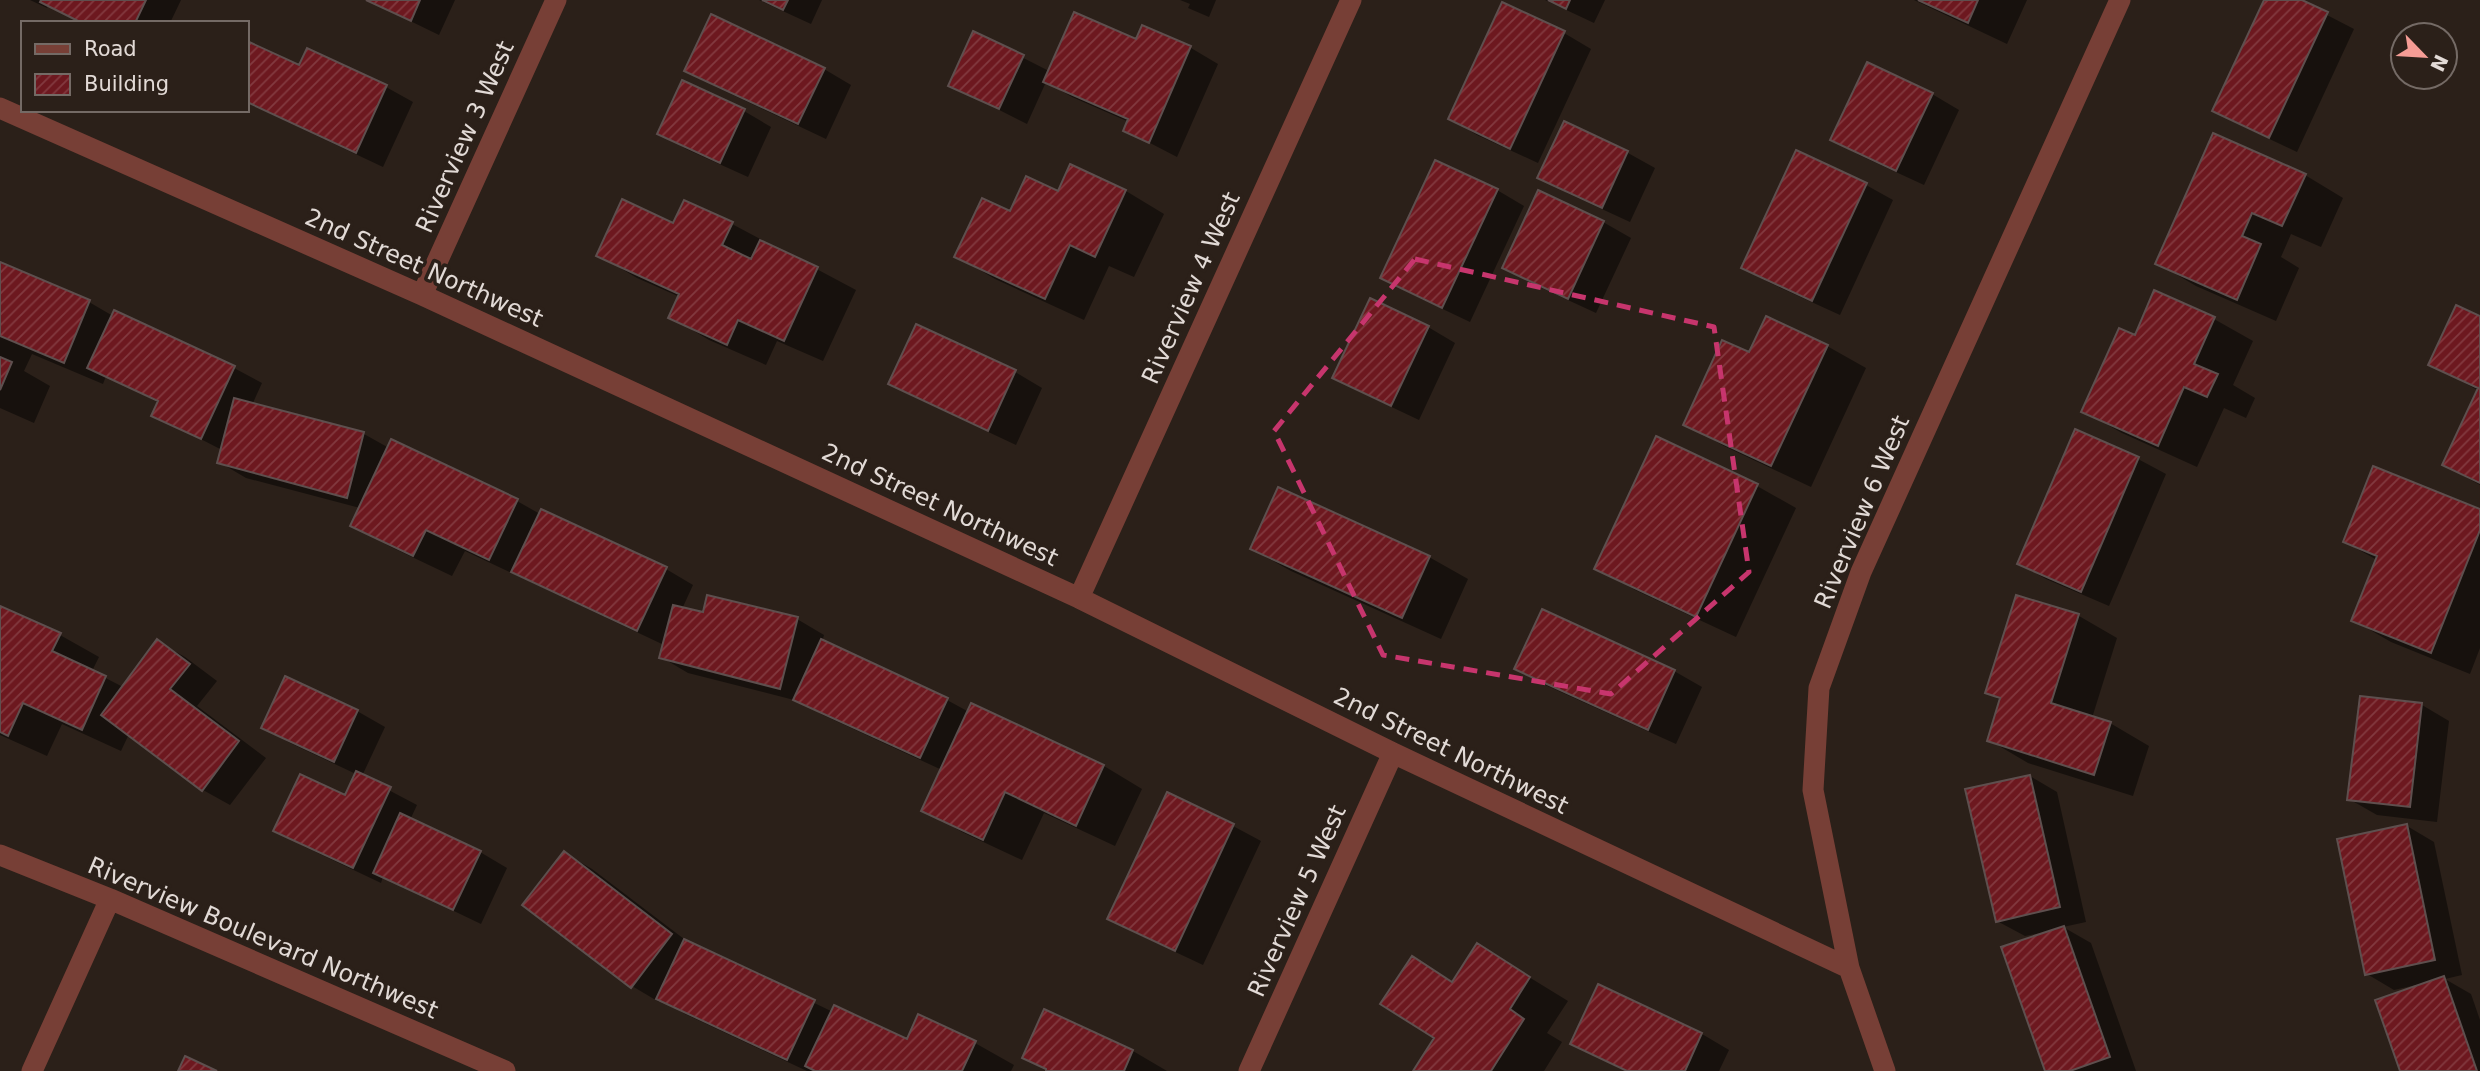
<svg xmlns="http://www.w3.org/2000/svg" width="2480" height="1071" font-family="'DejaVu Sans',sans-serif">
	<style>
		.shadow { fill: #0007 }
		.building { fill: url(#building-hatch); stroke: #5e4f4e; stroke-width: 2 }
		.lines { fill: none; stroke-linecap: round; stroke-linejoin: round }
		.minor { stroke: #773f36; stroke-width: 21 }
		.marked { fill: none; stroke: #c7356d; stroke-width: 5; stroke-dasharray: 14 9; stroke-linejoin: round }
		.labels { text-anchor: middle; dominant-baseline: central; stroke-width: 7; stroke-linejoin: round; paint-order: stroke }
		.street-label { font-size: 24px; fill: #e2dad6; stroke: #2b2019 }
	</style>
	<defs>
		<pattern id="building-hatch" width="6" height="6" patternUnits="userSpaceOnUse" patternTransform="scale(1.75)"><rect width="6" height="6" fill="#6d181f"/><path d="M-1 1l2-2M0 6l6-6M5 7l2-2" fill="none" stroke="#82393f"/></pattern>
	</defs>
	<rect width="100%" height="100%" fill="#2b2019"/>
	<path class="shadow" d="M 30,0 L 181,0 L 170,23 L 81,23 L 48,5 L 47,8 Z
		M 367,0 L 455,0 L 439,35 Z
		M 759,0 L 822,0 L 811,24 Z
		M 1180,0 L 1216,0 L 1209,17 L 1188,8 L 1190,4 Z
		M 1545,0 L 1605,0 L 1594,23 Z
		M 1914,0 L 2027,0 L 2007,44 Z
		M 2266,0 L 2298,0 L 2354,29 L 2297,152 L 2242,126 L 2215,111 Z
		M 1143,27 L 1191,48 L 1218,64 L 1177,157 L 1125,130 L 1129,122 L 1072,97 L 1046,82 L 1027,124 L 950,85 L 974,33 L 1049,71 L 1137,41 Z
		M 1564,33 L 1591,49 L 1538,163 L 1477,135 L 1450,119 Z
		M 247,43 L 299,68 L 386,87 L 413,102 L 383,167 L 247,103 Z
		M 824,69 L 851,85 L 826,139 L 714,86 L 686,70 Z
		M 1932,94 L 1959,110 L 1924,185 L 1859,155 L 1832,139 Z
		M 744,111 L 771,127 L 748,177 L 686,149 L 659,133 Z
		M 1565,123 L 1628,153 L 1655,168 L 1630,222 L 1567,193 L 1540,177 Z
		M 1071,166 L 1126,191 L 1164,214 L 1134,277 L 1109,266 L 1084,320 L 995,279 L 956,256 L 1011,213 L 1059,194 Z
		M 2305,175 L 2343,198 L 2321,247 L 2291,234 L 2281,257 L 2299,268 L 2276,321 L 2196,286 L 2157,263 Z
		M 1866,185 L 1893,200 L 1840,315 L 1770,283 L 1743,267 Z
		M 1497,190 L 1524,206 L 1470,322 L 1409,293 L 1382,278 Z
		M 685,202 L 732,224 L 856,290 L 823,361 L 777,341 L 766,365 L 709,340 L 671,317 L 680,297 L 637,278 L 598,255 L 674,225 Z
		M 1603,222 L 1631,238 L 1596,313 L 1531,283 L 1504,267 Z
		M 0,264 L 89,302 L 113,316 L 115,312 L 234,368 L 262,383 L 252,405 L 364,434 L 389,448 L 517,501 L 540,514 L 541,511 L 666,569 L 693,585 L 682,609 L 704,614 L 797,619 L 824,635 L 822,642 L 947,700 L 969,712 L 972,705 L 1104,766 L 1142,789 L 1115,846 L 1044,813 L 1022,860 L 962,832 L 923,810 L 942,770 L 823,715 L 798,701 L 688,673 L 661,657 L 664,645 L 465,551 L 452,576 L 391,547 L 352,525 L 360,508 L 246,478 L 219,462 L 222,450 L 154,415 L 159,403 L 106,376 L 103,384 L 32,354 L 24,371 L 50,386 L 34,423 L 0,408 Z
		M 2155,293 L 2214,319 L 2253,341 L 2233,385 L 2255,398 L 2246,418 L 2224,408 L 2197,467 L 2122,433 L 2083,411 L 2135,337 Z
		M 2480,318 L 2480,485 L 2444,465 L 2479,391 L 2431,364 Z
		M 1428,327 L 1455,343 L 1419,420 L 1362,393 L 1335,378 Z
		M 1827,346 L 1866,368 L 1811,487 L 1724,446 L 1685,424 L 1750,354 Z
		M 1015,372 L 1042,388 L 1016,445 L 918,399 L 890,384 Z
		M 1656,439 L 1757,486 L 1796,508 L 1736,637 L 1635,590 L 1596,568 Z
		M 2138,459 L 2166,474 L 2109,606 L 2046,579 L 2019,564 Z
		M 2480,511 L 2480,648 L 2470,674 L 2391,642 L 2353,620 L 2377,560 L 2345,542 Z
		M 1252,549 L 1429,557 L 1468,579 L 1441,639 L 1291,571 Z
		M 2017,597 L 2079,616 L 2117,638 L 2092,718 L 2110,723 L 2149,746 L 2133,796 L 2028,763 L 1989,740 L 2001,701 L 1987,692 Z
		M 0,608 L 60,635 L 99,657 L 92,671 L 123,687 L 158,642 L 185,657 L 217,681 L 197,706 L 266,758 L 230,805 L 203,790 L 129,734 L 121,751 L 62,724 L 47,756 L 0,735 Z
		M 1543,611 L 1674,671 L 1702,687 L 1676,744 L 1543,684 L 1516,668 Z
		M 2361,698 L 2422,705 L 2449,721 L 2437,822 L 2377,815 L 2349,799 Z
		M 357,711 L 385,727 L 362,776 L 417,805 L 410,820 L 480,852 L 507,868 L 481,924 L 383,877 L 381,883 L 303,846 L 276,831 L 345,798 L 356,774 L 290,743 L 263,727 Z
		M 2030,776 L 2057,792 L 2086,922 L 2063,927 L 2091,943 L 2136,1071 L 2046,1071 L 2041,933 L 2025,936 L 1997,921 Z
		M 1167,795 L 1233,826 L 1261,841 L 1203,965 L 1137,934 L 1110,919 Z
		M 2407,826 L 2434,842 L 2462,975 L 2445,979 L 2471,994 L 2480,1020 L 2480,1071 L 2402,1071 L 2416,985 L 2394,990 L 2367,974 Z
		M 564,853 L 592,869 L 688,942 L 833,1012 L 908,1041 L 919,1016 L 975,1043 L 1014,1065 L 1011,1071 L 807,1071 L 685,1014 L 661,1000 L 659,1002 L 632,986 Z
		M 1478,946 L 1568,1001 L 1547,1033 L 1562,1042 L 1544,1071 L 1415,1071 L 1436,1038 L 1412,958 L 1454,982 Z
		M 1599,986 L 1702,1034 L 1729,1050 L 1719,1071 L 1625,1071 L 1572,1044 Z
		M 1045,1012 L 1133,1051 L 1167,1071 L 1048,1071 L 1024,1057 Z"/>
	<path class="building" d="M 41,0 L 146,0 L 135,23 L 82,23 L 40,2 Z
		M 366,0 L 420,0 L 411,21 Z
		M 762,0 L 788,0 L 783,10 Z
		M 1548,0 L 1570,0 L 1566,9 Z
		M 1918,0 L 1978,0 L 1968,23 Z
		M 2264,0 L 2302,0 L 2328,12 L 2269,138 L 2212,111 Z
		M 1502,2 L 1565,31 L 1510,149 L 1448,119 Z
		M 1074,12 L 1136,39 L 1142,25 L 1191,46 L 1149,143 L 1123,131 L 1128,119 L 1043,82 Z
		M 711,14 L 825,68 L 798,124 L 684,71 Z
		M 973,31 L 1024,55 L 999,109 L 948,86 Z
		M 247,41 L 299,65 L 307,48 L 387,85 L 356,153 L 247,102 Z
		M 1867,62 L 1933,93 L 1896,171 L 1830,140 Z
		M 682,80 L 745,109 L 720,163 L 657,134 Z
		M 1564,121 L 1628,151 L 1602,208 L 1537,178 Z
		M 2213,133 L 2306,174 L 2282,226 L 2252,213 L 2242,236 L 2261,244 L 2237,300 L 2155,264 Z
		M 1796,150 L 1867,183 L 1812,301 L 1741,268 Z
		M 1435,160 L 1498,189 L 1442,308 L 1380,278 Z
		M 1070,164 L 1126,190 L 1095,257 L 1070,245 L 1045,299 L 954,257 L 982,198 L 1010,211 L 1026,176 L 1058,191 Z
		M 1538,190 L 1604,221 L 1568,299 L 1502,268 Z
		M 622,199 L 673,223 L 684,200 L 733,222 L 722,245 L 751,259 L 760,240 L 818,267 L 784,341 L 738,320 L 727,345 L 668,318 L 679,294 L 596,256 Z
		M 0,262 L 90,300 L 64,363 L 0,336 Z
		M 2154,290 L 2215,317 L 2194,364 L 2218,374 L 2207,397 L 2184,387 L 2158,446 L 2081,412 L 2119,328 L 2135,335 Z
		M 1370,298 L 1429,326 L 1391,406 L 1332,378 Z
		M 2456,305 L 2480,316 L 2480,483 L 2442,465 L 2478,388 L 2428,365 Z
		M 114,310 L 235,366 L 201,439 L 151,416 L 158,401 L 87,368 Z
		M 1766,316 L 1828,345 L 1771,466 L 1683,425 L 1722,340 L 1749,352 Z
		M 916,324 L 1016,370 L 988,431 L 888,384 Z
		M 0,357 L 12,362 L 0,390 Z
		M 234,398 L 364,432 L 347,498 L 217,463 Z
		M 2075,429 L 2139,457 L 2081,592 L 2017,564 Z
		M 1656,436 L 1758,484 L 1696,617 L 1594,569 Z
		M 391,439 L 518,499 L 489,560 L 426,530 L 413,556 L 350,526 Z
		M 2373,466 L 2480,509 L 2480,530 L 2431,653 L 2351,621 L 2377,556 L 2343,542 Z
		M 1278,487 L 1430,556 L 1402,618 L 1250,549 Z
		M 541,509 L 667,567 L 637,631 L 511,572 Z
		M 707,595 L 798,617 L 780,689 L 659,658 L 673,605 L 703,612 Z
		M 2016,595 L 2079,614 L 2051,703 L 2111,722 L 2094,775 L 1987,741 L 2000,698 L 1985,693 Z
		M 0,606 L 61,633 L 52,651 L 106,676 L 82,730 L 23,703 L 8,736 L 0,732 Z
		M 1542,609 L 1675,670 L 1648,730 L 1514,669 Z
		M 157,639 L 190,664 L 170,689 L 239,741 L 202,791 L 101,715 Z
		M 821,639 L 948,698 L 920,758 L 793,700 Z
		M 285,676 L 358,710 L 334,762 L 261,728 Z
		M 2360,696 L 2422,703 L 2410,807 L 2347,800 Z
		M 971,703 L 1104,765 L 1076,826 L 1005,792 L 983,840 L 921,811 Z
		M 356,771 L 391,787 L 353,868 L 273,831 L 300,774 L 345,795 Z
		M 2030,775 L 2060,907 L 1996,922 L 1965,789 Z
		M 1167,792 L 1234,824 L 1175,951 L 1107,919 Z
		M 400,813 L 481,851 L 453,910 L 373,873 Z
		M 2407,824 L 2435,960 L 2365,975 L 2337,839 Z
		M 564,851 L 672,934 L 631,988 L 522,905 Z
		M 2064,926 L 2110,1057 L 2070,1071 L 2045,1071 L 2001,947 Z
		M 684,939 L 815,1000 L 787,1060 L 656,999 Z
		M 1477,943 L 1530,977 L 1510,1009 L 1524,1019 L 1491,1071 L 1413,1071 L 1434,1038 L 1380,1004 L 1412,956 L 1452,982 Z
		M 2444,976 L 2477,1071 L 2400,1071 L 2375,1000 Z
		M 1598,984 L 1702,1033 L 1685,1071 L 1627,1071 L 1570,1044 Z
		M 834,1005 L 907,1039 L 918,1014 L 976,1041 L 962,1071 L 815,1071 L 805,1066 Z
		M 1044,1009 L 1133,1050 L 1124,1071 L 1046,1071 L 1046,1069 L 1022,1058 Z
		M 185,1056 L 217,1071 L 178,1071 Z"/>
	<g class="lines">
		<path class="minor" d="M 0,108 L 422,295 L 1079,598 L 1393,753 L 1849,968
			M 422,295 L 556,0
			M 1079,598 L 1351,0
			M 0,855 L 110,899 L 505,1071
			M 32,1071 L 110,899
			M 1249,1071 L 1393,753
			M 1885,1071 L 1849,968 L 1813,790 L 1819,688 L 1861,572 L 2120,0"/>
	</g>
	<path class="marked" d="M 1415,259 L 1714,327 L 1749,572 L 1611,694 L 1383,655 L 1274,431 Z"/>
	<g class="labels">
		<g class="street-label">
			<text transform="translate(465 137) rotate(-66)">Riverview 3 West</text>
			<text transform="translate(424 268) rotate(24)">2nd Street Northwest</text>
			<text transform="translate(1191 288) rotate(-66)">Riverview 4 West</text>
			<text transform="translate(940 505) rotate(25)">2nd Street Northwest</text>
			<text transform="translate(1862 512) rotate(-67)">Riverview 6 West</text>
			<text transform="translate(1451 751) rotate(26)">2nd Street Northwest</text>
			<text transform="translate(1297 901) rotate(-66)">Riverview 5 West</text>
			<text transform="translate(263 938) rotate(23)">Riverview Boulevard Northwest</text>
		</g>
	</g>
	<rect x="21" y="21" width="228" height="91" fill="#2b2019" stroke="#746a65" stroke-width="2"/>
	<rect x="35" y="44" width="35" height="10" fill="#773f36" stroke="#746a65" stroke-width="2"/>
	<text x="84" y="56" font-size="21" fill="#e2dad6">Road</text>
	<rect x="35" y="74" width="35" height="21" fill="url(#building-hatch)" stroke="#746a65" stroke-width="2"/>
	<text x="84" y="91" font-size="21" fill="#e2dad6">Building</text>
	<g transform="translate(2424 56) rotate(115)"><circle r="33" fill="#2b2019" stroke="#746a65" stroke-width="2"/>
	<path d="M0-5L12 26L0 18L-12 26Z" fill="#f59c95"/>
	<text y="-10" font-size="19" font-weight="bold" text-anchor="middle" fill="#e2dad6">N</text>
	</g>
</svg>
